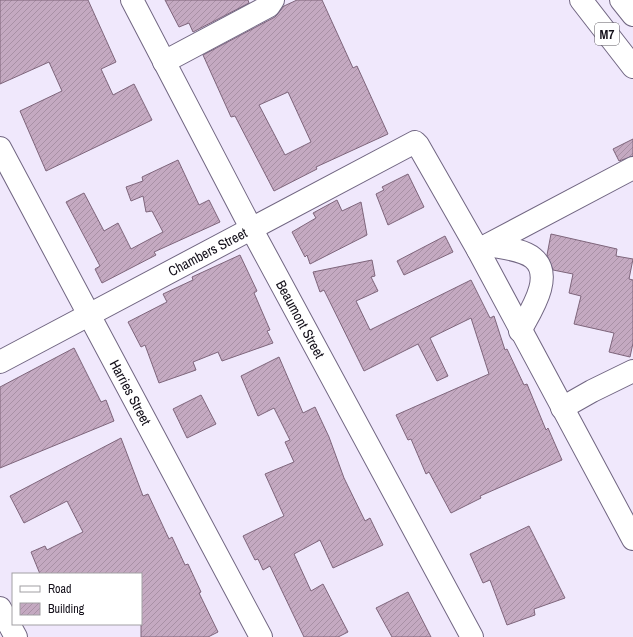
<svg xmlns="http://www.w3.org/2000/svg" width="633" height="637" font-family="'Archivo Narrow',sans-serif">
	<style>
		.building { fill: url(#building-hatch); stroke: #7e657b; fill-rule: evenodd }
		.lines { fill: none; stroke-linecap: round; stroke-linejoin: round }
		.minor-casing { stroke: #716682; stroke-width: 24 }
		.major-casing { stroke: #716682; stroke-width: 24 }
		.minor { stroke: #fff; stroke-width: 22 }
		.major { stroke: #fff; stroke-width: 22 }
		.labels { text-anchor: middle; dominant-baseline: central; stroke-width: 3.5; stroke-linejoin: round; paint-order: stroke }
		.shield { fill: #fff; stroke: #5a575e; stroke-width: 1 }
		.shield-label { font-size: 13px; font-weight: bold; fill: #130f19 }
		.street-label { font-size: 14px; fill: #130f19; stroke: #fff }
	</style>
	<defs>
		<pattern id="building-hatch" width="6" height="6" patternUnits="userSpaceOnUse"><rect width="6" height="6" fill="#c4a9c1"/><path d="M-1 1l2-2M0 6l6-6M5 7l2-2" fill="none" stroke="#a890a5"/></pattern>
	</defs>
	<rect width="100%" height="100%" fill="#f0e8fc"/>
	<path class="building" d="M 0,0 L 88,0 L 116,62 L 101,69 L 113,95 L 134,84 L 152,120 L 46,171 L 20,111 L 62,91 L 49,62 L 0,84 Z
		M 165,0 L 248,0 L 249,3 L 193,32 L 189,23 L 179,27 Z
		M 297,0 L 322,0 L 353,68 L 357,66 L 388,134 L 316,167 L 317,169 L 274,191 L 235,116 L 231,117 L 203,55 L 275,17 L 284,6 ZM 288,92 L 311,142 L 285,155 L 259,105 Z
		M 633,139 L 633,156 L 619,161 L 613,149 Z
		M 178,160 L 199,205 L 209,200 L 220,222 L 154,252 L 156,255 L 102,283 L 95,269 L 100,266 L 66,202 L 84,193 L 104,231 L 118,223 L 131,249 L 163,232 L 152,211 L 146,212 L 143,196 L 131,201 L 126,187 L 143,181 L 142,177 Z
		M 408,174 L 424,207 L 388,225 L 376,194 L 384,190 L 382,187 Z
		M 337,200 L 342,211 L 361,202 L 367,235 L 310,264 L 307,255 L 305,257 L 292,232 L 316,218 L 313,213 Z
		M 551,234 L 617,249 L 616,256 L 633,259 L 629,279 L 633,280 L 633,343 L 630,357 L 609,352 L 614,333 L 574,324 L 581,296 L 569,293 L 573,274 L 553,270 L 547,255 Z
		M 445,236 L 453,252 L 404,275 L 397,261 Z
		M 240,255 L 257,291 L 254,293 L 270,330 L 267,331 L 273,343 L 222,361 L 218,352 L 193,362 L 196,370 L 159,383 L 145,345 L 141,347 L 128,322 L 167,302 L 163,294 L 193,280 L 192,277 Z
		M 372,260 L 375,276 L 371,277 L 378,291 L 356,301 L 370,330 L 471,280 L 490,318 L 494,316 L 505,350 L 507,349 L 524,385 L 527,384 L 546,430 L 548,428 L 562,460 L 480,496 L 481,498 L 451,513 L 429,472 L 426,474 L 411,439 L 408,440 L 396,415 L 489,374 L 471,318 L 430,338 L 448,376 L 437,381 L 418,344 L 364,371 L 324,290 L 320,292 L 313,272 Z
		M 74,348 L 101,402 L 106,400 L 114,421 L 0,468 L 0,387 Z
		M 279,357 L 303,413 L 315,407 L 329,437 L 344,478 L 365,521 L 370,518 L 383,545 L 333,568 L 320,540 L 294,554 L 311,591 L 323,584 L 348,632 L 338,637 L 304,637 L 270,566 L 263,570 L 258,559 L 255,560 L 243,536 L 284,516 L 265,474 L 294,462 L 285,442 L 290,440 L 274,408 L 258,416 L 241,376 Z
		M 201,395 L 216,424 L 187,438 L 173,409 Z
		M 121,438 L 143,496 L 148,494 L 169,539 L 172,537 L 185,565 L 188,564 L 201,592 L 199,593 L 218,632 L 208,637 L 141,637 L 141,574 L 40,574 L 31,552 L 45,546 L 47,550 L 83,532 L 67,501 L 24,523 L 10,496 Z
		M 529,526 L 565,598 L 534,609 L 535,615 L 507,625 L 490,580 L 483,583 L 470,554 Z
		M 408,592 L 431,637 L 392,637 L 376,608 Z"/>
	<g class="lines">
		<defs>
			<g id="minor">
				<path id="s1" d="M 132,0 L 251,228 L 472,637"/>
				<path d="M 164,62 L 269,6 L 273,0"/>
				<path id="s2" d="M 0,148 L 261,637"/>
				<path d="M 488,245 C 502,248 522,249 533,258 C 555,276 530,312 520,331"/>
				<path d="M 478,250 L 633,168"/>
				<path id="s3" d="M 0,362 L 415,142 L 418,145 L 478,250 L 633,539"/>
				<path d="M 562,408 L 592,391 L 633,371"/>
				<path d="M 0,608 L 16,637"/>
			</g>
			<path id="major" d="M 581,0 L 633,67
				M 621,0 L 633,15"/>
		</defs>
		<use href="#minor" class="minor-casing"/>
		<use href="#major" class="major-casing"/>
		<use href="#minor" class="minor"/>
		<use href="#major" class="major"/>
	</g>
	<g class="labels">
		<rect class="shield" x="595" y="23" width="24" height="22" rx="3"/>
		<g class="shield-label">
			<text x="607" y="34">M7</text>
		</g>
		<g class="street-label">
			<text stroke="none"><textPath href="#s3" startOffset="235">Chambers Street</textPath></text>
			<text stroke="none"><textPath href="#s1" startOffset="361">Beaumont Street</textPath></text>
			<text stroke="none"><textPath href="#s2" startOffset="277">Harries Street</textPath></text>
		</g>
	</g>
	<rect x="12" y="573" width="130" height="52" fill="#ffffff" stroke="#a19fa3"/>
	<rect x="20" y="586" width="20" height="6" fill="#ffffff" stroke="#a19fa3"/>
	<text x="48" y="593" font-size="12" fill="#130f19">Road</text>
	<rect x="20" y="603" width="20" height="12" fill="url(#building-hatch)" stroke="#a19fa3"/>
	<text x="48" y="613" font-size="12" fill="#130f19">Building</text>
</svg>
